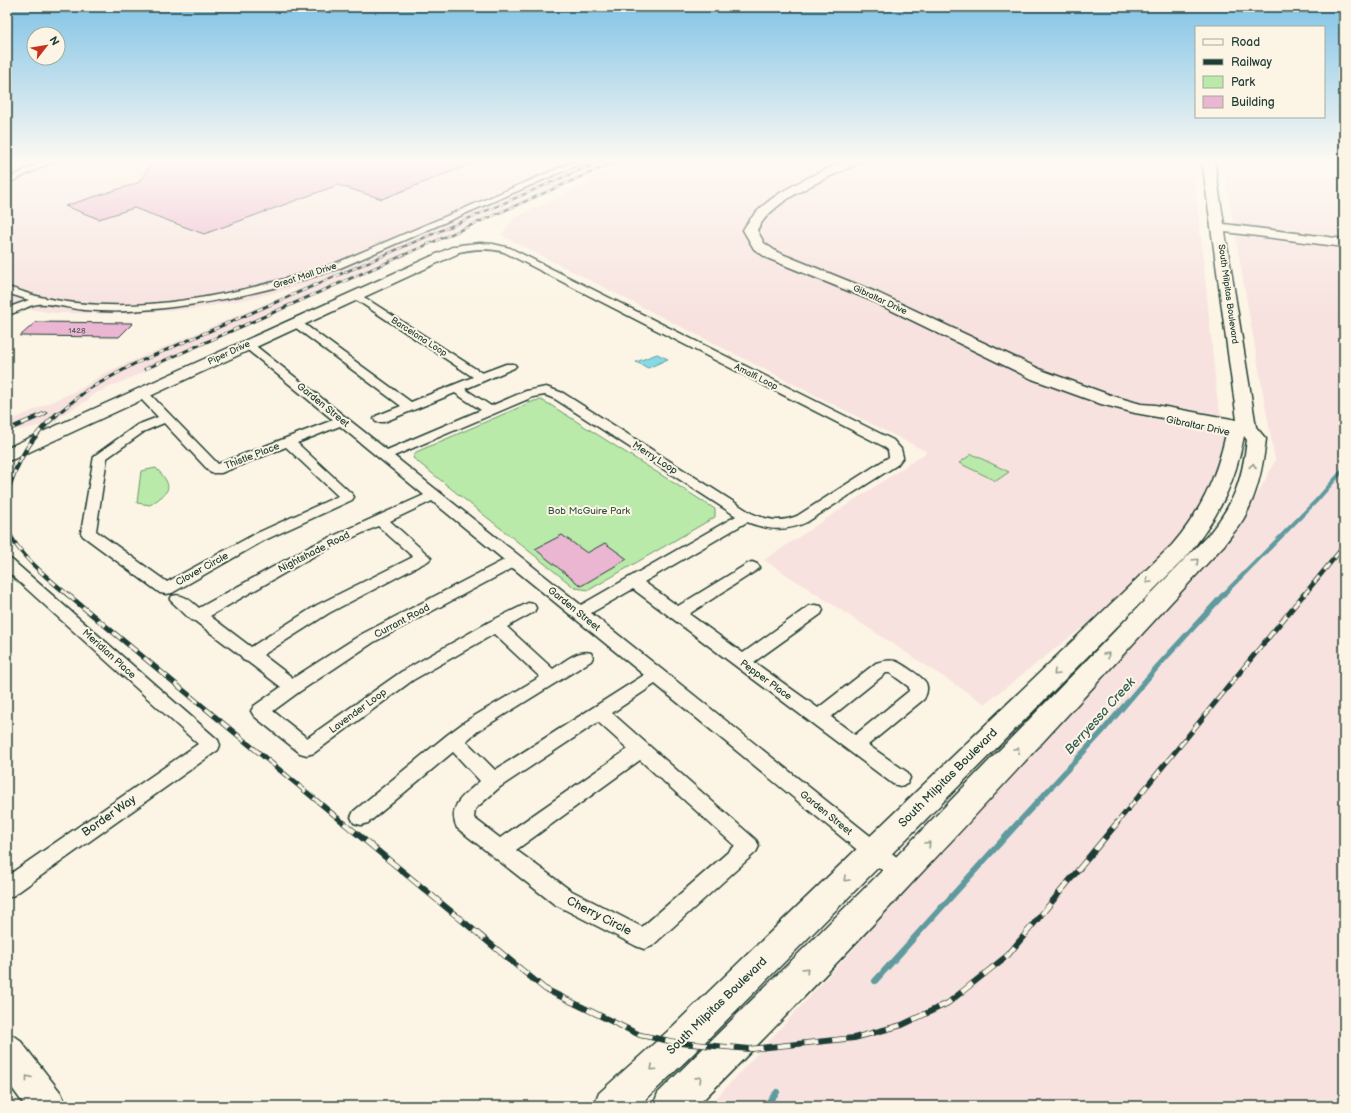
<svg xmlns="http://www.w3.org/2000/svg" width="1351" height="1113" font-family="'Balsamiq Sans',sans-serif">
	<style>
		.built { fill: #f7e2df }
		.green { fill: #b9eaa9; stroke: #6c946e }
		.water { fill: #88d9e4; stroke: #5e9b9e }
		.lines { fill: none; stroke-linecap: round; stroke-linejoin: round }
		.stream-far2 { stroke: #5e9b9e; stroke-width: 4 }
		.stream-far1 { stroke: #5e9b9e; stroke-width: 5.5 }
		.stream { stroke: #5e9b9e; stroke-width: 6 }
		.building { fill: #ebb6d2; stroke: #1f3d34 }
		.street-casing { stroke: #1f3d34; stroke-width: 3 }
		.secondary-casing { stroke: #1f3d34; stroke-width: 3 }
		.highway-casing { stroke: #1f3d34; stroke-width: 3 }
		.street { fill: #fcf5e5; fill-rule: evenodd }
		.secondary { fill: #fcf5e5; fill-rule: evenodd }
		.highway { fill: #fcf5e5; fill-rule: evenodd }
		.rail-far4-casing { stroke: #1f3d34; stroke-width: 2.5 }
		.rail-far3-casing { stroke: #1f3d34; stroke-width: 3 }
		.rail-far2-casing { stroke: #1f3d34; stroke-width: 4.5 }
		.rail-far1-casing { stroke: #1f3d34; stroke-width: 5 }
		.rail-casing { stroke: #1f3d34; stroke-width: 6 }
		.rail-far4 { stroke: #fcf5e5; stroke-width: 1.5; stroke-dasharray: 5; stroke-linecap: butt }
		.rail-far3 { stroke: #fcf5e5; stroke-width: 2; stroke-dasharray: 6; stroke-linecap: butt }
		.rail-far2 { stroke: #fcf5e5; stroke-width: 3; stroke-dasharray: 8; stroke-linecap: butt }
		.rail-far1 { stroke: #fcf5e5; stroke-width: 3.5; stroke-dasharray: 10; stroke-linecap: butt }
		.rail { stroke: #fcf5e5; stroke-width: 4.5; stroke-dasharray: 14; stroke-linecap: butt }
		.oneway { stroke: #8e998c }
		.labels { text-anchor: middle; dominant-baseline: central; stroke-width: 4; stroke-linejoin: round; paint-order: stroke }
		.number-label { font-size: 8px; fill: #525b5c }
		.far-street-label { font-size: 9px; fill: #1f3d34; stroke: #fcf5e5 }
		.street-label { font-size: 10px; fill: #1f3d34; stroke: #fcf5e5 }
		.park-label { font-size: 10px; fill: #365746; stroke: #fcf5e5 }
		.near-street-label { font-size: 12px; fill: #1f3d34; stroke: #fcf5e5 }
		.near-water-label { font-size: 13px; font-style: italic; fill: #345c57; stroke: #fcf5e5 }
	</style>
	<rect width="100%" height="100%" fill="#fcf5e5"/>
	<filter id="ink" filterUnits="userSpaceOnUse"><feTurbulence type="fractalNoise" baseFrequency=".025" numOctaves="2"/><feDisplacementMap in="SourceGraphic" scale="8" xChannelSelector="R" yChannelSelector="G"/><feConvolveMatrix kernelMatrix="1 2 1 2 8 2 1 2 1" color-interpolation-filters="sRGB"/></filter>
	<g filter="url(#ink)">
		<path class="built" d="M 7,160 L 622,160 L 92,395 L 88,400 L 62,415 L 56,422 L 20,430 L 18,429 L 7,434 L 7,422 L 82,388 L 104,373 L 308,285 L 253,298 L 195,309 L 120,314 L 55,313 L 7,306 Z
			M 631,160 L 1193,160 L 1218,405 L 1237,461 L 1162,565 L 985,704 L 764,560 L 927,452 L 501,235 L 514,218 L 590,182 L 589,179 Z
			M 1222,160 L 1344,160 L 1344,1106 L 709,1106 L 1240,528 L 1275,461 Z"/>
		<path class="green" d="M 541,400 L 549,404 L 715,509 L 715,517 L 589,590 L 575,588 L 413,458 L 416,452 L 534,401 Z
			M 972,454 L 1009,472 L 996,481 L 959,463 Z
			M 156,468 C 174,487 171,491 150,505 L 137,503 L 141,471 Z"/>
		<path class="water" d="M 657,354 L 668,359 L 648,368 L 636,362 Z"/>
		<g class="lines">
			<path class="stream-far2" d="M 1223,595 L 1317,500 L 1344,469"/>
			<path class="stream-far1" d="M 1017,824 L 1101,733 L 1158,666 L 1224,594"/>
			<path class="stream" d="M 875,981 L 1018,823
				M 765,1106 L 777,1092"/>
		</g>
		<path class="building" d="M 154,160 L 478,160 L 478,161 L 382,199 L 338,185 L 204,234 L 134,208 L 99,219 L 65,206 L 138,183 Z
			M 36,322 L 133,323 L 119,337 L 20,336 Z
			M 562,535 L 587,553 L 605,543 L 627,559 L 581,586 L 535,549 Z"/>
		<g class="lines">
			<defs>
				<path id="street" d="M 45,160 L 56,160 L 7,184 L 7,179 Z
					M 578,160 L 589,160 L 340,268 C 272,291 202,307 129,311 C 114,312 98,311 84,310 C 73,309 47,302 38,304 C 28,305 18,313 7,315 L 7,308 L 29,300 L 7,293 L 7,287 C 20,290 32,296 45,298 C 137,318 246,293 334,264 Z
					M 480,243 L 493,244 L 510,248 L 893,440 L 901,449 L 903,457 L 897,465 L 807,522 C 786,532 768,530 747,522 L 644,582 L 678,606 L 747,564 L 752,562 L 757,564 L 760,567 L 757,570 L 689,614 L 743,653 L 809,606 L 815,605 L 821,606 L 823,610 L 821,614 L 754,662 L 818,708 L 876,663 C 882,661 889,660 895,661 C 901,663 924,678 926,683 C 928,688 927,694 924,699 L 868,745 L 907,772 L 910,778 L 907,784 L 900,786 L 893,784 L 633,589 L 591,613 L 908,866 L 911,873 L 908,880 L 901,882 L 894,880 L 655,684 L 612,713 L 756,840 L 759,846 L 756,852 L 652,946 L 644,949 L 636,946 L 554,904 L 457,828 C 446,805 466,794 480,781 L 453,752 L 368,823 L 361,825 L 354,823 L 351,817 L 354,811 L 447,735 L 466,721 L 540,677 L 494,634 L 413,680 L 314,753 L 307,755 L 300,753 L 254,716 L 251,711 L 254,706 L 281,687 L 248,662 L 243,660 L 241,656 L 195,621 L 191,620 L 170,600 L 172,596 C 183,593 191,601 199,608 L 311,546 L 424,495 L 340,426 L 297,443 L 352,494 L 354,497 L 352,500 L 265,540 L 172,593 L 166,594 L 160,593 L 83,536 L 81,533 L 94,456 L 137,425 L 158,417 L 138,396 L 136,393 L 138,390 L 146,390 L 218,464 L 333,420 L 244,347 L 242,345 L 244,343 L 252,343 L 387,450 L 481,410 L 455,393 L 384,422 L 376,422 L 374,419 L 376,416 L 401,406 L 292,325 L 291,323 L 292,321 L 300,321 L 411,402 L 473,377 L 352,297 L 351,295 L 352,293 L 356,292 L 482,373 L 506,364 L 514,364 L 516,366 L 514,368 L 465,389 L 491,406 L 526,391 L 546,387 L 563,393 L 751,513 C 767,520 780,523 797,516 L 889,457 L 888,450 L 883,446 L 504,252 C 486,247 470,249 452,254 L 447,251 C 454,244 470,244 480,243 ZM 545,395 L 555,399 L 736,516 L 581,605 L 394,456 L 533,397 ZM 164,423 L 211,473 L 221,473 L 286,447 L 338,496 L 255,534 L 167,582 L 96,531 L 107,458 L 145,431 ZM 432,501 L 504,560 L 362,634 L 293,678 L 263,655 L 329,613 L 428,561 L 431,558 L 428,555 L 390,521 ZM 378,526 L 413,557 L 317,605 L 251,647 L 210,616 L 321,552 ZM 513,568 L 644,675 L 495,770 L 466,741 L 478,731 L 591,661 L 593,657 L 591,653 C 578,649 564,662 553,669 L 507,627 L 534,612 L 536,608 L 534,604 L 528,603 L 489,622 L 401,672 L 307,738 L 273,711 L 299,692 L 374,642 ZM 886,673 L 890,673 L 909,687 L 909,691 L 855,735 L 831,717 ZM 598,722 L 628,749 L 500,838 L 474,818 L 475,809 L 500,787 ZM 640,760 L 735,846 L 642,927 L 570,890 L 516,850 Z
					M 7,558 L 12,560 L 218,740 L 220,745 L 218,750 L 14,895 L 7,898 L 7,876 L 198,744 L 7,571 Z"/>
				<path id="secondary" d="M 847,160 L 862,160 L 861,162 C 829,178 774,197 757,230 L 764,243 L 777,252 L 878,293 L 1044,371 L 1113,396 L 1141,404 L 1155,405 L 1237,420 L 1202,160 L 1214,160 L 1224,224 L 1344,239 L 1344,247 L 1225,232 L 1256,427 L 1266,439 C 1263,466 1258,492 1245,516 C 1240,526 1231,535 1225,544 C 1050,733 879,924 697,1106 L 653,1106 L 658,1093 L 890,863 L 1209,534 C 1235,502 1242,480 1247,440 L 1244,436 C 1235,484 1218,517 1188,555 L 692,1055 L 639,1106 L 594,1106 L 599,1093 L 668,1031 L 1172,545 C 1202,510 1216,478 1226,434 L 1229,430 L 1135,413 L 1101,404 L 1032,379 L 868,299 L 767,258 L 754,249 L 743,230 C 764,193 811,177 847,160 Z
					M 452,247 L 457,248 L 459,251 L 457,254 L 14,459 L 7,461 L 7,448 Z"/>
				<path id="highway" d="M 7,1033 L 19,1039 L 61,1093 L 66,1106 L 25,1106 L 7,1081 Z"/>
			</defs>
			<use href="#street" class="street-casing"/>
			<use href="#secondary" class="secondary-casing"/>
			<use href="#highway" class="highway-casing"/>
			<use href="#street" class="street"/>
			<use href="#secondary" class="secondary"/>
			<use href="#highway" class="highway"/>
			<defs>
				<path id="rail-far4" d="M 343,273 L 603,160
					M 363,273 L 619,160"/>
				<path id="rail-far3" d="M 145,369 L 365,272
					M 41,415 L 46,413
					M 56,415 L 87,390 L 134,364 L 345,272"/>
				<path id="rail-far2" d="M 7,430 L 44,414
					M 7,493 C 18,459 30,438 57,414
					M 7,515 C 8,520 8,526 9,531 C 15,552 51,581 68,595
					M 1304,595 L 1344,546"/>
				<path id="rail-far1" d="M 67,594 L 345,824
					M 1116,824 L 1304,594"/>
				<path id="rail" d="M 344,823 L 545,989 L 640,1035 L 680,1043 L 750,1049 L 854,1038 L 902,1025 L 948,1003 L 1008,955 L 1117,823"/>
			</defs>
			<use href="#rail-far4" class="rail-far4-casing"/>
			<use href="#rail-far3" class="rail-far3-casing"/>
			<use href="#rail-far2" class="rail-far2-casing"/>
			<use href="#rail-far1" class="rail-far1-casing"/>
			<use href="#rail" class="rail-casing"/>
			<use href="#rail-far4" class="rail-far4"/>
			<use href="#rail-far3" class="rail-far3"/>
			<use href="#rail-far2" class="rail-far2"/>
			<use href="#rail-far1" class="rail-far1"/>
			<use href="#rail" class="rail"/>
		</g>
		<defs><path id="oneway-chevron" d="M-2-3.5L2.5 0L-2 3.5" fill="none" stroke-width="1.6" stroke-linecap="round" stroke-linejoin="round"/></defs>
		<g class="oneway">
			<use href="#oneway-chevron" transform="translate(1253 466) rotate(-81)"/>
			<use href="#oneway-chevron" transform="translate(1196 561) rotate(-46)"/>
			<use href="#oneway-chevron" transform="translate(1148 581) rotate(135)"/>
			<use href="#oneway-chevron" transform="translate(1107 655) rotate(-47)"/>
			<use href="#oneway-chevron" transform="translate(1056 673) rotate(135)"/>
			<use href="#oneway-chevron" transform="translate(1017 750) rotate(-47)"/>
			<use href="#oneway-chevron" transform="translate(928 844) rotate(-47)"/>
			<use href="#oneway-chevron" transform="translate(846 879) rotate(135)"/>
			<use href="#oneway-chevron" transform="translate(806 970) rotate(-46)"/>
			<use href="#oneway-chevron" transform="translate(653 1068) rotate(137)"/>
			<use href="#oneway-chevron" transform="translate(28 1078) rotate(-127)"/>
			<use href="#oneway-chevron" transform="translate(699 1079) rotate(-44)"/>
		</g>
	</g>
	<linearGradient id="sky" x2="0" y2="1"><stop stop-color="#81c3e6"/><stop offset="0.51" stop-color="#fefaf3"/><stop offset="1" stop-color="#fefaf3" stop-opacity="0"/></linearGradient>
	<rect width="1351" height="316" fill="url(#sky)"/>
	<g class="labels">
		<g class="number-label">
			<text x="77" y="330">1428</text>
		</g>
		<g class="far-street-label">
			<text transform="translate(305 276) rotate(-18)">Great Mall Drive</text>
			<text transform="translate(1228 294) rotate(82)">South Milpitas Boulevard</text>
			<text transform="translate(880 300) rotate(25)">Gibraltar Drive</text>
			<text transform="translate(419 337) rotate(33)">Barcelona Loop</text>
			<text transform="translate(229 353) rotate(-25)">Piper Drive</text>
			<text transform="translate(756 377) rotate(27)">Amalfi Loop</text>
		</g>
		<g class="street-label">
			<text transform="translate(323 405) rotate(39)">Garden Street</text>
			<text transform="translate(1198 426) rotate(12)">Gibraltar Drive</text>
			<text transform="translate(252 456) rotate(-21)">Thistle Place</text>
			<text transform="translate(655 458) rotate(33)">Merry Loop</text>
			<text transform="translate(314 552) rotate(-27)">Nightshade Road</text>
			<text transform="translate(202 569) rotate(-29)">Clover Circle</text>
			<text transform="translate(574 609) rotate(39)">Garden Street</text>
			<text transform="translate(402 621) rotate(-28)">Currant Road</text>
			<text transform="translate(109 654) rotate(42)">Meridian Place</text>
			<text transform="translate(766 680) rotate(36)">Pepper Place</text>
			<text transform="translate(358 711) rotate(-36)">Lavender Loop</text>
			<text transform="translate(826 813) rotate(39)">Garden Street</text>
		</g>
		<g class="park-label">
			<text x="589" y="511">Bob McGuire Park</text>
		</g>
		<g class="near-street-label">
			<text transform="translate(948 778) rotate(-45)">South Milpitas Boulevard</text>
			<text transform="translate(109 816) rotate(-35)">Border Way</text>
			<text transform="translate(599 916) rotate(27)">Cherry Circle</text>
			<text transform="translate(717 1006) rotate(-44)">South Milpitas Boulevard</text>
		</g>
		<g class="near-water-label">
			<text transform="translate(1100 716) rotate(-48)">Berryessa Creek</text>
		</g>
	</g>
	<rect width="1351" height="1113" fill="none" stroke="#fcf5e5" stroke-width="24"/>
	<rect x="12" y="12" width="1327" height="1089" fill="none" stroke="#1f3d34" stroke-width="1.5" filter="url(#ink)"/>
	<rect x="1195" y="26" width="130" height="92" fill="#fcf5e5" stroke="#a4ab9e"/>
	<rect x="1203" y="39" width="20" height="6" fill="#fcf5e5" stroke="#a4ab9e"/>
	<text x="1231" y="46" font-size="12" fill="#1f3d34">Road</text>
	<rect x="1203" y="59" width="20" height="6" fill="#1f3d34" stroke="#a4ab9e"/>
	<text x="1231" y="66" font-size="12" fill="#1f3d34">Railway</text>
	<rect x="1203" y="76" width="20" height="12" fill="#b9eaa9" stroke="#a4ab9e"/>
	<text x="1231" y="86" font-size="12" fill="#1f3d34">Park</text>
	<rect x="1203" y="96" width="20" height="12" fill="#ebb6d2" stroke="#a4ab9e"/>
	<text x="1231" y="106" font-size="12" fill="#1f3d34">Building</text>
	<g transform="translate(46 46) rotate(59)"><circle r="19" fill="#fcf5e5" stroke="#a4ab9e"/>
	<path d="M0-3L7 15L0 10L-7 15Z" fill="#c8321e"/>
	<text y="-6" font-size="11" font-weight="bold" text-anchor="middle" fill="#1f3d34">N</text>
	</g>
</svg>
